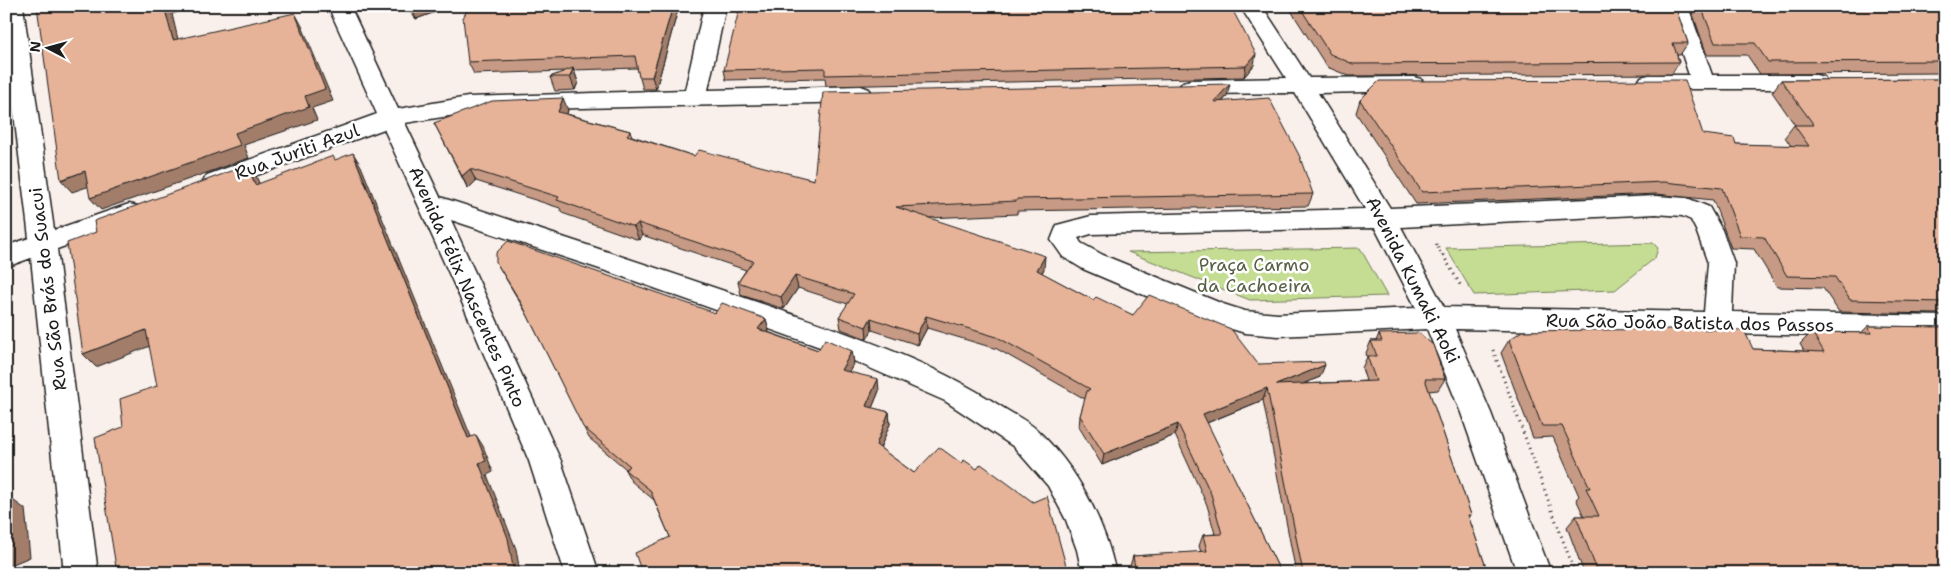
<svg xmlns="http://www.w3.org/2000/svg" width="1951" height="579" font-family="'Shantell Sans',sans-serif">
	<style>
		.green { fill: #c4dd93; stroke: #707c58 }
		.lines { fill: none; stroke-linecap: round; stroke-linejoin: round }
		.street-casing { stroke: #1c1c1c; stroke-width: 3 }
		.path-far1 { stroke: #1c1c1c; stroke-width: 2.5; stroke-dasharray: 1 3; stroke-linecap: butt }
		.path { stroke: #1c1c1c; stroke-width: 3; stroke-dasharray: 1 4.5; stroke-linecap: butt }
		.street { fill: #fff; fill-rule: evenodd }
		.wall { fill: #c69a84; stroke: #1c1c1c }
		.shaded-wall { fill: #a17d6b; stroke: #1c1c1c }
		.building { fill: #e6b399; stroke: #1c1c1c }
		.labels { text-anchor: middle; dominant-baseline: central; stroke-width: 5; stroke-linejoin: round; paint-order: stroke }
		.street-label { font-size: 18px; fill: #1c1c1c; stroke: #fff }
		.park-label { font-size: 18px; fill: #576046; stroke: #fff }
	</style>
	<rect width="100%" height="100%" fill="#faf0eb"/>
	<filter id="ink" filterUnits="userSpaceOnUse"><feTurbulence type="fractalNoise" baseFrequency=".02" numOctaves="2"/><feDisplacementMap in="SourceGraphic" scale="10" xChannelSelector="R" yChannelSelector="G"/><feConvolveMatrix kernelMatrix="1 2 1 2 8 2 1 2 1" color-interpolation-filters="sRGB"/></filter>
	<g filter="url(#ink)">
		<path class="green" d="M 1653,243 L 1658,248 L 1655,258 L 1615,290 L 1474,295 L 1446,248 Z
			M 1360,248 L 1387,296 L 1250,300 L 1128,252 Z"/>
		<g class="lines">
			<defs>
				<path id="street" d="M 6,6 L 23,6 L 54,230 L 129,204 L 138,206 L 142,213 L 138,220 L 57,249 L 98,573 L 64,573 L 31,258 L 6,267 L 6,246 L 29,238 L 6,47 Z
					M 328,6 L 350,6 L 398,109 L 468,97 L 685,90 L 704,6 L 726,6 L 708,90 L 861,86 L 869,89 L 873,94 L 869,99 L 861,102 L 535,109 L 468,113 L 405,123 L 440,197 C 554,234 667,271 780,310 C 856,336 935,363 1002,407 C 1013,414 1027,421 1036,429 C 1077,466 1104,520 1116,573 L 1082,573 L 1077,550 L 1066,520 L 1048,486 L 1014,447 L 945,401 L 831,351 L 615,274 L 451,220 L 561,461 L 599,573 L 565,573 L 529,461 L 461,300 L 384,129 L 216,190 L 207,187 L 203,181 L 207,175 L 377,114 Z
					M 1240,6 L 1262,6 L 1309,78 L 1413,77 L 1421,79 L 1425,84 L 1421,89 L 1413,91 L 1318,93 L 1390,208 L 1656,196 L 1687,198 L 1709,207 L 1722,230 L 1734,263 L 1732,312 L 1945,316 L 1945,338 L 1455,329 L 1491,413 L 1551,573 L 1517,573 L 1461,413 L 1427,329 L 1278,336 L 1245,333 L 1205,321 L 1083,269 L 1063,257 L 1051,240 L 1057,225 L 1091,216 L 1365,209 L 1295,93 L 1191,94 L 1183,92 L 1179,87 L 1183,82 L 1191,80 L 1286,78 ZM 1656,214 L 1682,216 L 1691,220 L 1696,230 L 1708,263 L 1704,312 L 1444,307 L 1401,227 ZM 1375,228 L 1416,308 L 1278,314 L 1245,311 L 1223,304 L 1103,255 L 1081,243 L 1078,238 L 1091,234 Z
					M 1666,6 L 1688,6 L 1712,75 L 1816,75 L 1824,77 L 1827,82 L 1824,87 L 1816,89 L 1649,89 L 1641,87 L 1638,82 L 1641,77 L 1649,75 L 1689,75 Z"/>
			</defs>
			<use href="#street" class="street-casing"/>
			<path class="path-far1" d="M 1436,244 L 1443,257"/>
			<path class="path" d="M 1443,255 L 1462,288
				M 1493,350 L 1575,573"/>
			<use href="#street" class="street"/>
		</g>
		<path class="wall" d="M 405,6 L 452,6 L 416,19 Z
			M 679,6 L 656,89 L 643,89 L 637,68 L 574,70 L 578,82 L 575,90 L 555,91 L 550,77 L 567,71 L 474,74 L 468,62 Z
			M 1288,6 L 1675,6 L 1688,43 L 1680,55 L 1677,55 L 1679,62 L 1672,74 L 1349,76 L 1327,67 Z
			M 1690,6 L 1945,6 L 1945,73 L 1760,74 L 1747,55 L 1707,55 Z
			M 1207,9 L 1254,65 L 1244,77 L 826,86 L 825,78 L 726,80 L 724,70 Z
			M 1945,79 L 1945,307 L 1937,314 L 1839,312 L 1823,288 L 1777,287 L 1754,249 L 1731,248 L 1713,200 L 1656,194 L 1416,204 L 1356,113 L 1360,100 L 1703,134 L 1736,144 L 1791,146 L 1785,137 L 1794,125 L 1795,125 L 1772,92 L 1781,80 Z
			M 1227,96 L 1223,101 L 1313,194 L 1308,206 L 1017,211 L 1017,214 L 929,218 L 1044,269 L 1042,273 L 1093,300 L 1133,315 L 1258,364 L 1320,377 L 1303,384 L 1366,381 L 1362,368 L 1367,357 L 1366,353 L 1371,341 L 1376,341 L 1379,334 L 1445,379 L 1438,390 L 1429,391 L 1471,515 L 1469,518 L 1488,573 L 1296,573 L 1263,400 L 1207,423 L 1281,573 L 1131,573 L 1130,566 L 1133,556 L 1201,552 L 1199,546 L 1203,535 L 1215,534 L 1207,505 L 1175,435 L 1102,465 L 1079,427 L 1080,416 L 1085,399 L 997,349 L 927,328 L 918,345 L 872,330 L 867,339 L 841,329 L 839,317 L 848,304 L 798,288 L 784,309 L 741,295 L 738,282 L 746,270 L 642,235 L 639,240 L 562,213 L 560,208 L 476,181 L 468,189 L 434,123 L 568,110 L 567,114 L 630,131 L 632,136 L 694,156 L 814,180 Z
			M 496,262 L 715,313 L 766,319 L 769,331 L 768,332 L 818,350 L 852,351 L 854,363 L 849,372 L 879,391 L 872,408 L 889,412 L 890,424 L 880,448 L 914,473 L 1068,573 L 670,537 L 654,500 L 631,481 L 625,470 L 626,469 L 589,438 L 528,316 Z
			M 1868,326 L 1945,327 L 1945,573 L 1584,573 L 1567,527 L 1576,516 L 1584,516 L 1576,499 L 1579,496 L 1553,437 L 1533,438 L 1501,353 L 1509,340 L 1804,351 L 1800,344 L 1812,332 L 1861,333 Z"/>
		<path class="shaded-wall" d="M 164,6 L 197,6 L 172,14 L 181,52 L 173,40 Z
			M 412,6 L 452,6 L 416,19 L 411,7 Z
			M 673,6 L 679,6 L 656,89 L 652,77 Z
			M 295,13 L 302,26 L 333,101 L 312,108 L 317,120 L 244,145 L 249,158 L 101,210 L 90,198 L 235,133 L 305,96 Z
			M 1256,54 L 1254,65 L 1244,77 L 1246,66 Z
			M 573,68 L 578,82 L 575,90 L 570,77 Z
			M 1230,84 L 1227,96 L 1212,114 L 1214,102 Z
			M 563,98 L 568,110 L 563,125 L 558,112 Z
			M 353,153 L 361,166 L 476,449 L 468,438 Z
			M 248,165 L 257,178 L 265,198 L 255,185 Z
			M 470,169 L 476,181 L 468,189 L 462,176 Z
			M 85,171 L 96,184 L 72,192 L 61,180 Z
			M 638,223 L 642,235 L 639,240 L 634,227 Z
			M 1045,256 L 1044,269 L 1036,282 L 1037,270 Z
			M 795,276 L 798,288 L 784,309 L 781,297 Z
			M 926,316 L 927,328 L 918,345 L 917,334 Z
			M 871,318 L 872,330 L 867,339 L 866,327 Z
			M 766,319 L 769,331 L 762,341 L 758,329 Z
			M 146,330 L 158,343 L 96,367 L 83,354 Z
			M 852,351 L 854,363 L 843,382 L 841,370 Z
			M 1325,365 L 1320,377 L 1272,396 L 1276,385 Z
			M 878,379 L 879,391 L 868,418 L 866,406 Z
			M 1267,388 L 1263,400 L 1199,426 L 1203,414 Z
			M 889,412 L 890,424 L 877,456 L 876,445 Z
			M 1178,424 L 1175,435 L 1102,465 L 1104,454 Z
			M 476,435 L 483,446 L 493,472 L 487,475 L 516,549 L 520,573 L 514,573 L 479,463 Z
			M 6,495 L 25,509 L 30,557 L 6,567 Z
			M 152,569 L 157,573 L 142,573 Z"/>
		<path class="building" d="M 37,6 L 164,6 L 173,40 L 295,13 L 325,89 L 305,96 L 309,107 L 235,133 L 240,145 L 90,198 L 85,171 L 61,180 Z
			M 469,6 L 673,6 L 652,77 L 639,77 L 635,56 L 468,62 L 463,18 Z
			M 740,6 L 1206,6 L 1207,9 L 1232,9 L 1256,54 L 1246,66 L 825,75 L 825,68 L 724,70 Z
			M 1299,6 L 1675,6 L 1688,43 L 1673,43 L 1679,62 L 1353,64 L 1330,54 Z
			M 1701,6 L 1945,6 L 1945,61 L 1768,62 L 1755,43 L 1715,43 Z
			M 573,68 L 570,77 L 550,77 Z
			M 1945,79 L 1945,292 L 1943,292 L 1945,294 L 1945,302 L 1850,300 L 1835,277 L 1787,276 L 1764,237 L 1740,236 L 1722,188 L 1664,182 L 1422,192 L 1360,100 L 1379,81 L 1685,80 L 1703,134 L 1734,138 L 1736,144 L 1809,146 L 1794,125 L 1814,125 L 1781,80 Z
			M 1230,84 L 1214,102 L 1269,98 L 1299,155 L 1313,194 L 1017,199 L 1017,201 L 896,207 L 1045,256 L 1037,270 L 1093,300 L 1096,297 L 1133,315 L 1149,295 L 1231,329 L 1258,364 L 1324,362 L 1325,365 L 1276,385 L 1376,381 L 1367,356 L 1377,356 L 1371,341 L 1382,341 L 1379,334 L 1419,333 L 1433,345 L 1445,379 L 1425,379 L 1471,515 L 1468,515 L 1488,573 L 1303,573 L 1267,388 L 1203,414 L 1281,573 L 1136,573 L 1133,556 L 1207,551 L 1203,535 L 1222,534 L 1211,494 L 1178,424 L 1104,454 L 1080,416 L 1087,391 L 1090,389 L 997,337 L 926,316 L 917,334 L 871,318 L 866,327 L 839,317 L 854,294 L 795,276 L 781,297 L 738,282 L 753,261 L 638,223 L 634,227 L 557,200 L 559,197 L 470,169 L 462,176 L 434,123 L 492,101 L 563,98 L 558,112 L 630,131 L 627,135 L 694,156 L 699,150 L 814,180 L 823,92 Z
			M 353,153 L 468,438 L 476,435 L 486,461 L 479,463 L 508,538 L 514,573 L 152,573 L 152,569 L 142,573 L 117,573 L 95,438 L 123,427 L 120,399 L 157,386 L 146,330 L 83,354 L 67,243 L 96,232 L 94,221 L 248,165 L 255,185 L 333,156 L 335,160 Z
			M 508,241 L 715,313 L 722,303 L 766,319 L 758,329 L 818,350 L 825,339 L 852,351 L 841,370 L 878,379 L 866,406 L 889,412 L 876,445 L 914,473 L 939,447 L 961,463 L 964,460 L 977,469 L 981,464 L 1033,502 L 1047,496 L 1068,573 L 642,573 L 635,553 L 670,537 L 650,490 L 625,470 L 630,466 L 583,427 L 523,306 L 496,262 L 496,253 Z
			M 1868,326 L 1945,327 L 1945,573 L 1598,573 L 1576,516 L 1599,516 L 1586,488 L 1590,488 L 1562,426 L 1542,426 L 1509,340 L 1522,331 L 1673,329 L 1744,330 L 1753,349 L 1824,352 L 1812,332 L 1872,333 Z"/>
	</g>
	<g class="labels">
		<g class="street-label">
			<text transform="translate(297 152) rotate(-20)">Rua Juriti Azul</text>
			<text transform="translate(1413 280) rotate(63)">Avenida Kumaki Aoki</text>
			<text transform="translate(467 287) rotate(66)">Avenida Félix Nascentes Pinto</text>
			<text transform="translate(48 289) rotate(-97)">Rua São Brás do Suacui</text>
			<text transform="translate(1690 323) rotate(1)">Rua São João Batista dos Passos</text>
		</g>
		<g class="park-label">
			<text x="1254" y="265">Praça Carmo<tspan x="1254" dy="21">da Cachoeira</tspan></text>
		</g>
	</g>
	<rect width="1951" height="579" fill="none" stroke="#fff" stroke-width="25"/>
	<rect x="12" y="12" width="1926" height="554" fill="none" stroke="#1c1c1c" stroke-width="2" filter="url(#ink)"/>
	<g transform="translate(48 48) rotate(276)" stroke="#ffffff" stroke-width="4" paint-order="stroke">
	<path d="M0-4L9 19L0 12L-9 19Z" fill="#1c1c1c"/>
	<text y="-8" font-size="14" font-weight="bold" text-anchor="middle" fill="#1c1c1c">N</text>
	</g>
</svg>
